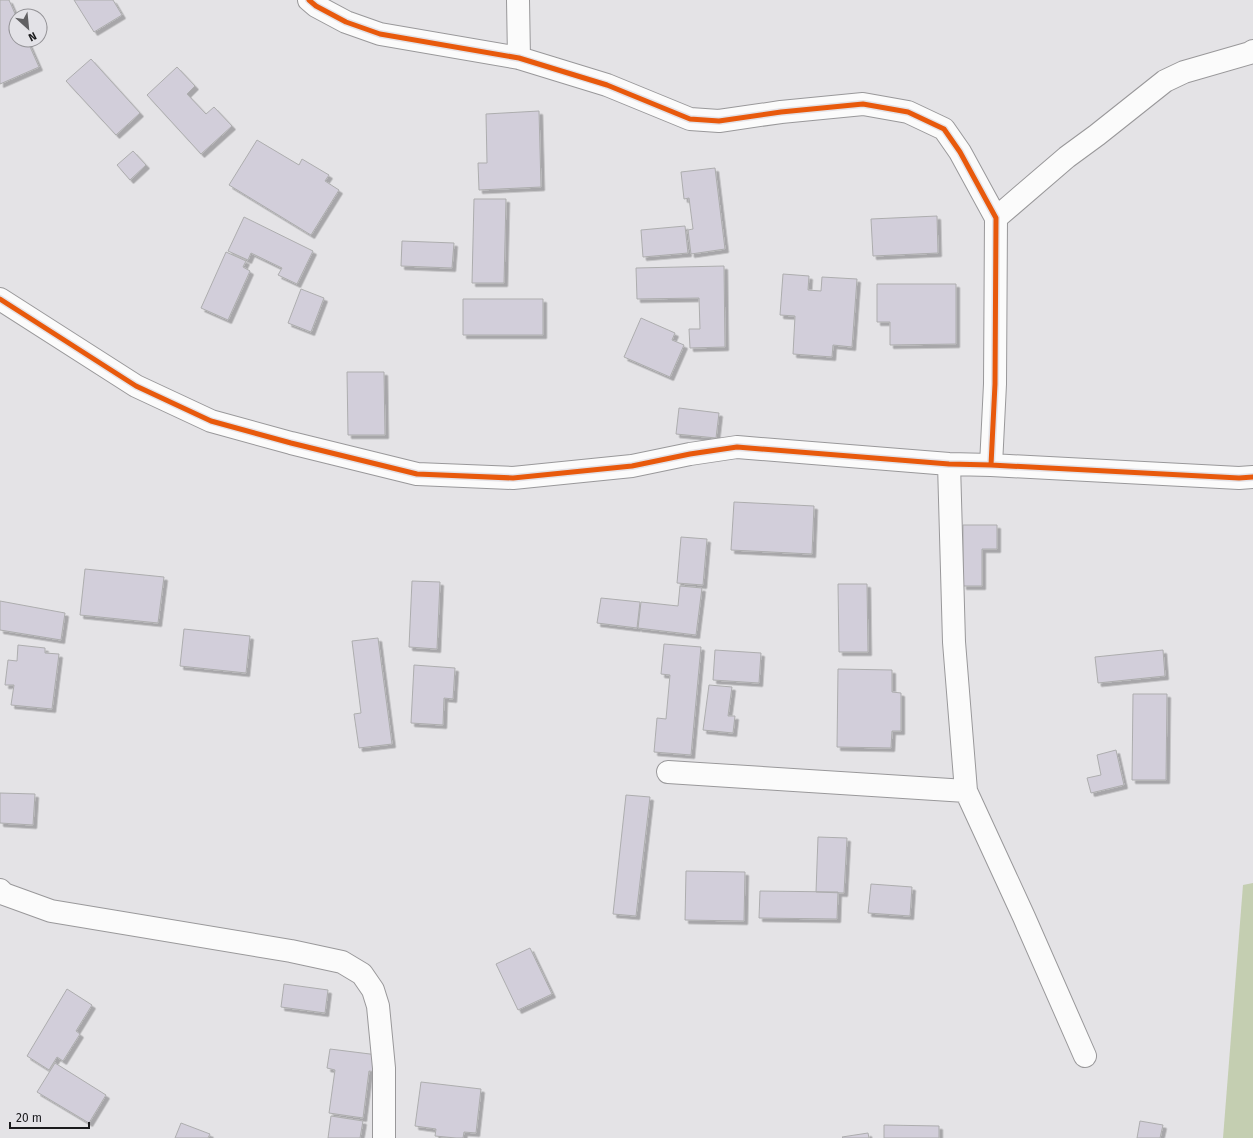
<svg xmlns="http://www.w3.org/2000/svg" width="1253" height="1138" font-family="'Fira Sans',sans-serif">
	<style>
		.green { fill: #c4ceb1 }
		.building { fill: #d2ceda; stroke: #adadae; filter: url(#shadow) }
		.lines { fill: none; stroke-linecap: round; stroke-linejoin: round }
		.minor-casing { stroke: #99989a; stroke-width: 24 }
		.minor { stroke: #fbfbfb; stroke-width: 22 }
		.cycleway-casing { stroke: #e3e2e7; stroke-width: 8 }
		.cycleway { stroke: #e8590c; stroke-width: 5 }
	</style>
	<defs>
		<filter id="shadow"><feDropShadow dx="3.5" dy="3.5" stdDeviation="0" flood-color="#0004"/></filter>
	</defs>
	<rect width="100%" height="100%" fill="#e4e3e6"/>
	<path class="green" d="M 1253,883 L 1253,1138 L 1223,1138 L 1243,885 Z"/>
	<path class="building" d="M 0,0 L 9,0 L 16,16 L 16,40 L 27,40 L 39,67 L 0,84 Z
		M 74,0 L 113,0 L 122,15 L 94,32 Z
		M 91,59 L 140,113 L 116,135 L 66,81 Z
		M 177,67 L 195,86 L 187,94 L 206,114 L 214,107 L 232,126 L 201,154 L 147,95 Z
		M 539,111 L 541,187 L 479,190 L 478,163 L 487,163 L 486,114 Z
		M 257,140 L 299,165 L 302,159 L 329,175 L 325,181 L 339,190 L 311,235 L 229,185 Z
		M 133,151 L 146,165 L 130,180 L 117,165 Z
		M 715,168 L 725,249 L 691,254 L 688,230 L 693,229 L 689,198 L 684,199 L 681,172 Z
		M 474,199 L 506,199 L 504,283 L 472,283 Z
		M 937,216 L 938,253 L 873,256 L 871,219 Z
		M 244,217 L 313,251 L 297,284 L 278,275 L 282,268 L 251,253 L 248,260 L 228,251 Z
		M 685,226 L 688,253 L 643,257 L 641,230 Z
		M 402,241 L 454,243 L 452,268 L 401,266 Z
		M 226,252 L 246,261 L 243,267 L 250,271 L 228,320 L 201,308 Z
		M 724,266 L 725,347 L 690,348 L 689,329 L 700,329 L 699,298 L 637,299 L 636,268 Z
		M 783,274 L 809,276 L 808,290 L 821,291 L 822,277 L 857,279 L 852,347 L 833,345 L 832,357 L 793,354 L 795,316 L 780,315 Z
		M 877,284 L 956,284 L 956,344 L 890,345 L 890,322 L 877,322 Z
		M 301,289 L 324,298 L 311,332 L 288,323 Z
		M 463,299 L 543,299 L 543,335 L 463,335 Z
		M 641,318 L 675,333 L 672,340 L 684,345 L 670,377 L 624,357 Z
		M 347,372 L 384,372 L 385,435 L 348,435 Z
		M 679,408 L 719,413 L 716,438 L 676,434 Z
		M 734,502 L 814,506 L 812,554 L 731,550 Z
		M 963,525 L 997,525 L 997,549 L 982,549 L 982,586 L 963,586 Z
		M 681,537 L 707,539 L 703,585 L 677,583 Z
		M 85,569 L 164,577 L 158,623 L 80,615 Z
		M 412,581 L 440,582 L 437,649 L 409,647 Z
		M 838,584 L 867,584 L 868,652 L 839,652 Z
		M 680,586 L 702,588 L 696,635 L 638,628 L 641,602 L 678,606 Z
		M 601,598 L 640,602 L 637,628 L 597,623 Z
		M 0,601 L 65,613 L 61,640 L 0,630 Z
		M 184,629 L 250,636 L 246,673 L 180,666 Z
		M 378,638 L 392,744 L 359,748 L 354,714 L 361,713 L 352,641 Z
		M 664,644 L 701,647 L 691,755 L 654,752 L 657,718 L 666,719 L 670,675 L 661,674 Z
		M 18,645 L 45,648 L 45,653 L 59,654 L 52,709 L 11,705 L 14,685 L 5,685 L 8,660 L 17,661 Z
		M 715,650 L 761,653 L 759,683 L 713,680 Z
		M 1163,650 L 1165,676 L 1098,683 L 1095,657 Z
		M 414,665 L 455,668 L 453,699 L 444,698 L 443,725 L 411,723 Z
		M 838,669 L 892,670 L 892,692 L 901,693 L 901,731 L 892,731 L 891,748 L 837,747 Z
		M 709,685 L 732,687 L 728,716 L 735,716 L 733,733 L 703,730 Z
		M 1133,694 L 1167,694 L 1166,780 L 1132,780 Z
		M 1116,750 L 1124,785 L 1091,793 L 1087,778 L 1101,775 L 1097,755 Z
		M 0,793 L 35,794 L 33,825 L 0,823 Z
		M 626,795 L 650,797 L 636,916 L 613,914 Z
		M 818,837 L 847,838 L 844,893 L 816,892 Z
		M 686,871 L 745,872 L 744,921 L 685,920 Z
		M 871,884 L 912,887 L 910,916 L 868,913 Z
		M 760,891 L 838,892 L 837,919 L 759,918 Z
		M 530,948 L 552,994 L 518,1010 L 496,964 Z
		M 284,984 L 328,990 L 325,1013 L 281,1007 Z
		M 67,989 L 92,1005 L 76,1031 L 80,1034 L 63,1061 L 57,1057 L 49,1070 L 27,1056 Z
		M 330,1049 L 378,1055 L 376,1072 L 369,1071 L 363,1118 L 329,1113 L 335,1070 L 327,1068 Z
		M 55,1063 L 106,1095 L 89,1123 L 37,1092 Z
		M 421,1082 L 481,1089 L 476,1133 L 464,1132 L 463,1138 L 456,1138 L 435,1136 L 436,1129 L 415,1126 Z
		M 331,1116 L 363,1121 L 360,1138 L 328,1138 Z
		M 1140,1121 L 1163,1125 L 1160,1138 L 1137,1138 Z
		M 181,1123 L 210,1134 L 208,1138 L 175,1138 Z
		M 884,1125 L 939,1126 L 939,1138 L 884,1138 Z
		M 868,1133 L 869,1138 L 843,1138 L 842,1137 Z"/>
	<g class="lines">
		<defs>
			<path id="minor" d="M 309,0 L 316,6 L 346,22 L 380,34 L 519,58 L 607,85 L 690,119 L 719,121 L 781,112 L 863,104 L 908,112 L 944,129 L 960,152 L 996,218 L 995,384 L 991,465
				M 518,0 L 519,58
				M 996,218 L 1067,157 L 1097,135 L 1165,81 L 1184,72 L 1250,53 L 1253,51
				M 0,299 L 136,386 L 211,421 L 291,443 L 417,474 L 513,478 L 632,466 L 690,454 L 737,447 L 949,464 L 991,465 L 1239,478 L 1253,477
				M 949,464 L 954,642 L 966,791 L 1024,917 L 1085,1056
				M 668,772 L 966,791
				M 0,890 L 4,894 L 51,911 L 291,951 L 342,962 L 362,974 L 373,990 L 378,1006 L 384,1068 L 384,1138"/>
		</defs>
		<use href="#minor" class="minor-casing"/>
		<use href="#minor" class="minor"/>
		<defs>
			<path id="cycleway" d="M 309,0 L 316,6 L 346,22 L 380,34 L 519,58 L 607,85 L 690,119 L 719,121 L 781,112 L 863,104 L 908,112 L 944,129 L 960,152 L 996,218 L 995,384 L 991,465
				M 0,299 L 136,386 L 211,421 L 291,443 L 417,474 L 513,478 L 632,466 L 690,454 L 737,447 L 949,464 L 991,465 L 1239,478 L 1253,477"/>
		</defs>
		<use href="#cycleway" class="cycleway-casing"/>
		<use href="#cycleway" class="cycleway"/>
	</g>
	<g transform="translate(28 28) rotate(153)"><circle r="19" fill="#e3e2e7" stroke="#939296"/>
	<path d="M0-3L7 15L0 10L-7 15Z" fill="#616063"/>
	<text y="-6" font-size="11" font-weight="bold" text-anchor="middle" fill="#1a1a1c">N</text>
	</g>
	<path d="M10 1122v6h79v-6" fill="none" stroke="#1a1a1c" stroke-width="2"/>
	<text x="16" y="1122" font-size="12" fill="#1a1a1c" stroke="#e3e2e7" stroke-width="3" paint-order="stroke">20 m</text>
</svg>
